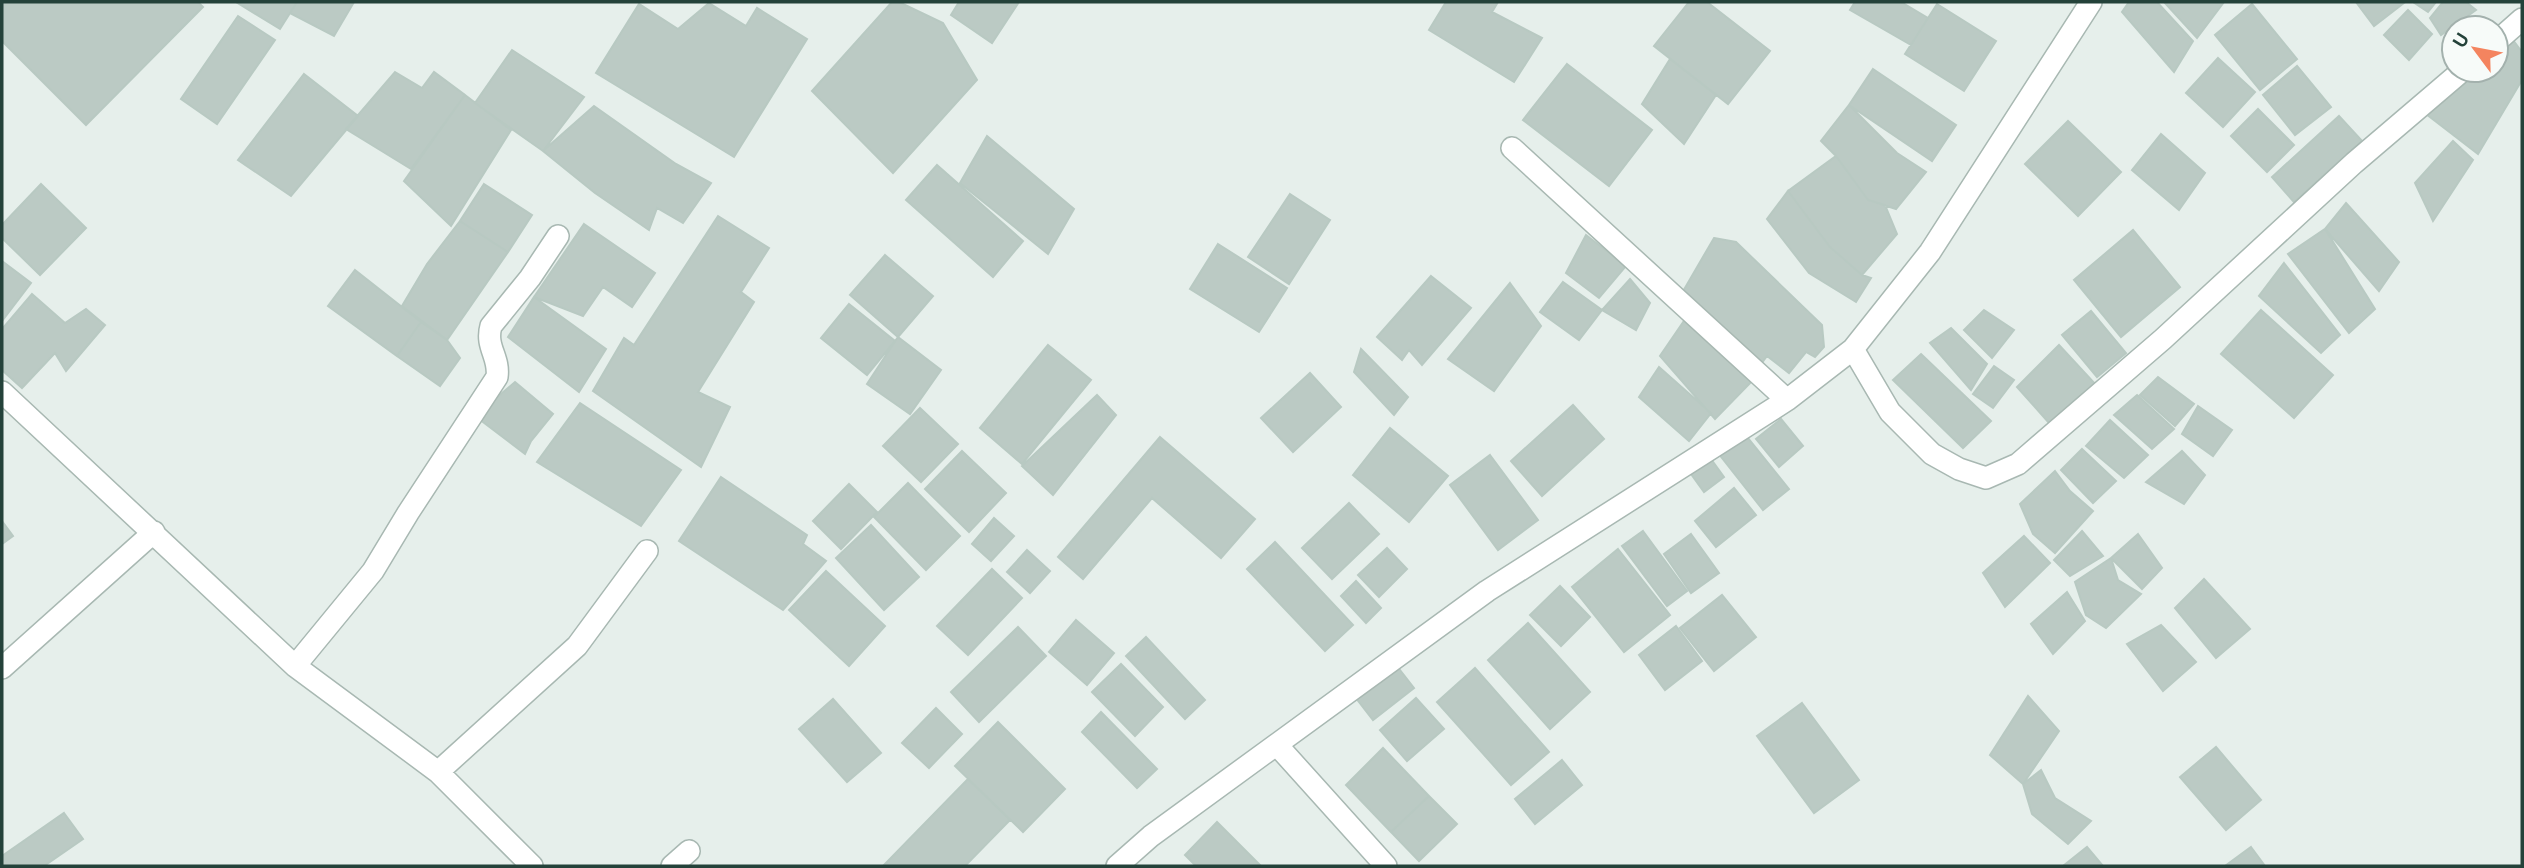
<svg xmlns="http://www.w3.org/2000/svg" width="2524" height="868" font-family="'DM Sans',sans-serif">
	<style>
		.building { fill: #bbcac4; stroke: #b8c9c2; stroke-width: 2 }
		.lines { fill: none; stroke-linecap: round; stroke-linejoin: round }
		.service-casing { stroke: #a8b8b2; stroke-width: 24 }
		.minor-casing { stroke: #a8b8b2; stroke-width: 24 }
		.service { stroke: #fff; stroke-width: 21 }
		.minor { stroke: #fff; stroke-width: 21 }
	</style>
	<rect width="100%" height="100%" fill="#e6efeb"/>
	<path class="building" d="M 2,2 L 198,2 L 203,7 L 86,125 L 2,41 Z
		M 236,2 L 297,2 L 280,29 Z
		M 297,2 L 354,2 L 334,36 L 290,13 Z
		M 892,2 L 899,2 L 943,23 L 977,80 L 893,173 L 812,91 Z
		M 959,2 L 1019,2 L 992,43 L 951,15 Z
		M 1446,2 L 1498,2 L 1492,12 L 1542,38 L 1514,82 L 1429,30 Z
		M 1689,2 L 1707,2 L 1770,51 L 1728,104 L 1654,46 Z
		M 1855,2 L 1901,2 L 1928,18 L 1911,45 L 1850,10 Z
		M 2129,2 L 2157,2 L 2193,41 L 2174,72 L 2122,12 Z
		M 2164,2 L 2224,2 L 2197,38 Z
		M 2356,2 L 2403,2 L 2404,3 L 2374,26 Z
		M 2413,2 L 2436,2 L 2428,12 Z
		M 2443,2 L 2466,2 L 2476,10 L 2441,35 L 2430,18 Z
		M 709,3 L 746,26 L 757,8 L 807,39 L 734,157 L 596,73 L 639,4 L 678,29 Z
		M 1937,4 L 1996,41 L 1964,91 L 1905,54 Z
		M 2252,4 L 2297,59 L 2260,90 L 2215,35 Z
		M 2408,10 L 2432,34 L 2409,60 L 2384,35 Z
		M 238,16 L 275,40 L 217,124 L 181,99 Z
		M 2513,40 L 2522,52 L 2522,80 L 2478,154 L 2426,114 L 2478,70 L 2496,70 L 2496,54 Z
		M 512,50 L 584,97 L 543,151 L 475,103 Z
		M 2218,58 L 2255,92 L 2223,127 L 2186,93 Z
		M 1670,59 L 1716,95 L 1684,144 L 1642,104 Z
		M 1567,64 L 1652,130 L 1609,186 L 1523,120 Z
		M 2297,66 L 2331,107 L 2295,135 L 2263,95 Z
		M 1873,69 L 1956,125 L 1932,161 L 1849,105 Z
		M 395,72 L 422,88 L 434,72 L 465,95 L 411,169 L 346,129 Z
		M 304,74 L 358,116 L 291,196 L 238,160 Z
		M 465,95 L 511,130 L 451,226 L 404,181 Z
		M 1849,105 L 1897,153 L 1926,172 L 1896,209 L 1868,200 L 1836,156 L 1821,141 Z
		M 594,106 L 676,164 L 711,183 L 683,223 L 657,208 L 649,230 L 595,193 L 543,151 Z
		M 2258,109 L 2294,145 L 2267,172 L 2231,136 Z
		M 2339,116 L 2362,141 L 2294,202 L 2272,177 Z
		M 2068,121 L 2121,172 L 2078,216 L 2025,164 Z
		M 2161,134 L 2205,173 L 2179,210 L 2132,170 Z
		M 987,136 L 1074,209 L 1048,254 L 960,183 Z
		M 2453,141 L 2473,160 L 2433,221 L 2415,183 Z
		M 1836,156 L 1868,200 L 1885,205 L 1897,234 L 1862,275 L 1830,247 L 1788,191 Z
		M 937,165 L 1023,241 L 993,277 L 906,200 Z
		M 41,184 L 86,228 L 40,275 L 2,238 L 2,225 Z
		M 484,184 L 532,215 L 508,252 L 460,221 Z
		M 1788,191 L 1830,247 L 1862,275 L 1871,278 L 1856,302 L 1809,273 L 1767,219 Z
		M 1290,194 L 1330,220 L 1289,284 L 1248,257 Z
		M 2346,203 L 2399,262 L 2379,291 L 2325,229 Z
		M 718,216 L 769,248 L 741,292 L 754,302 L 698,392 L 730,407 L 701,467 L 593,391 L 624,338 L 634,345 Z
		M 460,221 L 508,252 L 447,340 L 402,306 L 427,264 Z
		M 584,224 L 655,273 L 632,307 L 603,287 L 583,316 L 534,297 Z
		M 2325,229 L 2375,309 L 2349,333 L 2288,254 Z
		M 2133,230 L 2180,287 L 2121,337 L 2074,280 Z
		M 1586,235 L 1626,266 L 1599,298 L 1566,273 Z
		M 1714,238 L 1736,242 L 1822,325 L 1824,347 L 1815,357 L 1806,352 L 1789,373 L 1767,356 L 1761,364 L 1682,293 Z
		M 1218,244 L 1287,288 L 1259,332 L 1190,289 Z
		M 885,255 L 933,296 L 898,337 L 850,295 Z
		M 2,261 L 31,283 L 2,321 Z
		M 2284,263 L 2340,335 L 2321,353 L 2259,296 Z
		M 355,270 L 421,322 L 397,356 L 328,306 Z
		M 1431,276 L 1471,308 L 1422,365 L 1409,350 L 1402,360 L 1377,337 Z
		M 1630,279 L 1650,303 L 1636,330 L 1602,310 Z
		M 1563,282 L 1602,310 L 1579,340 L 1540,312 Z
		M 1510,283 L 1541,326 L 1494,391 L 1448,359 Z
		M 32,294 L 65,323 L 86,309 L 105,325 L 66,371 L 55,353 L 22,388 L 2,370 L 2,329 Z
		M 534,297 L 606,349 L 579,392 L 508,337 Z
		M 849,304 L 895,341 L 867,375 L 821,338 Z
		M 1984,310 L 2014,330 L 1992,358 L 1964,330 Z
		M 2261,310 L 2333,375 L 2294,418 L 2221,354 Z
		M 2091,311 L 2126,353 L 2097,377 L 2062,335 Z
		M 1688,315 L 1755,378 L 1715,419 L 1660,356 Z
		M 421,322 L 447,340 L 460,358 L 440,386 L 397,356 Z
		M 1951,328 L 1987,364 L 1971,390 L 1930,343 Z
		M 898,337 L 941,370 L 910,414 L 867,384 Z
		M 1048,345 L 1091,380 L 1022,464 L 980,428 Z
		M 2059,345 L 2096,385 L 2050,424 L 2017,387 Z
		M 1361,349 L 1408,397 L 1394,415 L 1354,372 Z
		M 1921,354 L 1991,421 L 1963,448 L 1893,380 Z
		M 1994,366 L 2014,380 L 1993,408 L 1973,394 Z
		M 1659,367 L 1711,413 L 1689,441 L 1639,397 Z
		M 1310,373 L 1341,407 L 1293,452 L 1261,418 Z
		M 2158,377 L 2194,404 L 2175,426 L 2140,395 Z
		M 515,382 L 553,414 L 531,441 L 525,454 L 475,416 Z
		M 1097,395 L 1116,415 L 1053,495 L 1022,466 Z
		M 2137,395 L 2174,429 L 2152,449 L 2114,415 Z
		M 580,403 L 681,470 L 641,526 L 537,462 Z
		M 1573,405 L 1604,439 L 1542,496 L 1511,461 Z
		M 2198,406 L 2232,430 L 2213,456 L 2182,434 Z
		M 920,408 L 958,444 L 921,482 L 883,446 Z
		M 1781,419 L 1803,446 L 1779,467 L 1756,439 Z
		M 2110,420 L 2148,455 L 2124,478 L 2086,446 Z
		M 1390,428 L 1448,476 L 1409,522 L 1353,475 Z
		M 1743,432 L 1789,489 L 1763,510 L 1718,453 Z
		M 1160,437 L 1255,519 L 1221,558 L 1152,498 L 1083,579 L 1058,557 Z
		M 2082,449 L 2116,481 L 2093,503 L 2061,470 Z
		M 962,451 L 1006,493 L 969,532 L 925,489 Z
		M 2182,451 L 2205,475 L 2184,504 L 2146,482 Z
		M 1490,455 L 1538,520 L 1498,550 L 1450,485 Z
		M 1711,459 L 1724,477 L 1704,492 L 1691,474 Z
		M 2055,471 L 2070,491 L 2093,511 L 2055,553 L 2033,534 L 2020,504 Z
		M 721,477 L 807,535 L 803,544 L 826,561 L 783,610 L 679,541 Z
		M 908,483 L 960,536 L 926,570 L 874,517 Z
		M 849,484 L 877,512 L 841,549 L 813,521 Z
		M 1734,488 L 1756,515 L 1716,547 L 1695,521 Z
		M 1349,503 L 1379,534 L 1332,579 L 1302,548 Z
		M 994,518 L 1014,536 L 991,561 L 972,544 Z
		M 2,521 L 13,536 L 2,544 Z
		M 871,525 L 919,577 L 884,610 L 836,558 Z
		M 1643,531 L 1687,591 L 1667,606 L 1622,546 Z
		M 2082,531 L 2103,556 L 2070,576 L 2054,560 Z
		M 1691,534 L 1719,573 L 1691,593 L 1664,554 Z
		M 2138,534 L 2162,568 L 2142,589 L 2111,558 Z
		M 2024,536 L 2050,563 L 2005,607 L 1983,573 Z
		M 1275,542 L 1353,625 L 1325,651 L 1247,569 Z
		M 1387,548 L 1407,569 L 1379,597 L 1358,575 Z
		M 1618,549 L 1670,615 L 1624,652 L 1572,587 Z
		M 1027,550 L 1050,571 L 1030,593 L 1007,572 Z
		M 2111,558 L 2118,580 L 2141,594 L 2106,628 L 2086,615 L 2075,582 Z
		M 992,569 L 1022,598 L 968,655 L 937,626 Z
		M 826,571 L 885,626 L 849,666 L 789,610 Z
		M 2204,579 L 2250,629 L 2216,658 L 2175,608 Z
		M 1356,581 L 1381,608 L 1366,623 L 1341,596 Z
		M 1560,586 L 1590,617 L 1561,646 L 1530,615 Z
		M 2067,592 L 2085,621 L 2053,654 L 2031,624 Z
		M 1722,595 L 1756,637 L 1714,671 L 1680,628 Z
		M 1076,620 L 1114,653 L 1087,685 L 1049,652 Z
		M 1528,623 L 1590,692 L 1550,729 L 1488,660 Z
		M 2161,625 L 2196,662 L 2163,691 L 2127,644 Z
		M 1676,626 L 1702,661 L 1665,690 L 1639,655 Z
		M 1018,627 L 1046,656 L 979,722 L 951,692 Z
		M 1146,637 L 1205,700 L 1185,719 L 1126,656 Z
		M 1393,661 L 1414,688 L 1373,720 L 1352,693 Z
		M 1121,664 L 1163,707 L 1135,736 L 1092,692 Z
		M 1475,668 L 1549,752 L 1511,785 L 1437,702 Z
		M 2028,696 L 2059,731 L 2023,784 L 1990,755 Z
		M 1416,698 L 1444,729 L 1407,761 L 1380,730 Z
		M 833,699 L 881,753 L 847,782 L 799,729 Z
		M 1802,703 L 1859,780 L 1814,813 L 1757,736 Z
		M 936,708 L 962,734 L 929,768 L 902,743 Z
		M 1101,712 L 1157,769 L 1137,788 L 1082,732 Z
		M 998,722 L 1065,789 L 1023,832 L 955,766 Z
		M 2216,747 L 2261,800 L 2226,830 L 2180,777 Z
		M 1383,748 L 1429,796 L 1391,832 L 1346,785 Z
		M 1562,760 L 1582,785 L 1535,824 L 1515,799 Z
		M 2041,770 L 2055,798 L 2091,821 L 2068,844 L 2032,814 L 2023,784 Z
		M 968,779 L 1010,820 L 965,866 L 883,866 Z
		M 1429,796 L 1457,824 L 1419,861 L 1391,832 Z
		M 64,813 L 83,839 L 44,866 L 2,866 L 2,856 Z
		M 1217,822 L 1261,866 L 1196,866 L 1185,855 Z
		M 2087,847 L 2103,866 L 2063,866 Z
		M 2251,847 L 2265,866 L 2225,866 Z"/>
	<g class="lines">
		<defs>
			<path id="service" d="M 1277,745 L 1386,866"/>
			<path id="minor" d="M 2496,42 L 2522,19
				M 1512,148 L 1787,400
				M 1853,349 L 1890,412 L 1932,454 L 1959,469 L 1986,478 L 2018,464 L 2163,339 L 2354,163 L 2463,70
				M 2,392 L 295,666 L 438,772 L 532,866
				M 295,666 L 373,571 L 408,513 L 497,377 C 500,357 485,347 491,326 L 530,278 L 558,236
				M 2,668 L 154,532
				M 438,772 L 577,646 L 647,551
				M 672,866 L 689,851
				M 1117,866 L 1151,836 L 1487,591 L 1787,400 L 1853,349 L 1930,252 L 2091,2"/>
		</defs>
		<use href="#service" class="service-casing"/>
		<use href="#minor" class="minor-casing"/>
		<use href="#service" class="service"/>
		<use href="#minor" class="minor"/>
	</g>
	<rect width="2524" height="868" fill="none" stroke="#24423a" stroke-width="7"/>
	<g transform="translate(2475 49) rotate(302)"><circle r="33" fill="#f7fbf9" stroke="#a3b1ad" stroke-width="2"/>
	<path d="M0-5L12 26L0 18L-12 26Z" fill="#f4845f"/>
	<text y="-10" font-size="19" font-weight="bold" text-anchor="middle" fill="#24423a">U</text>
	</g>
</svg>
